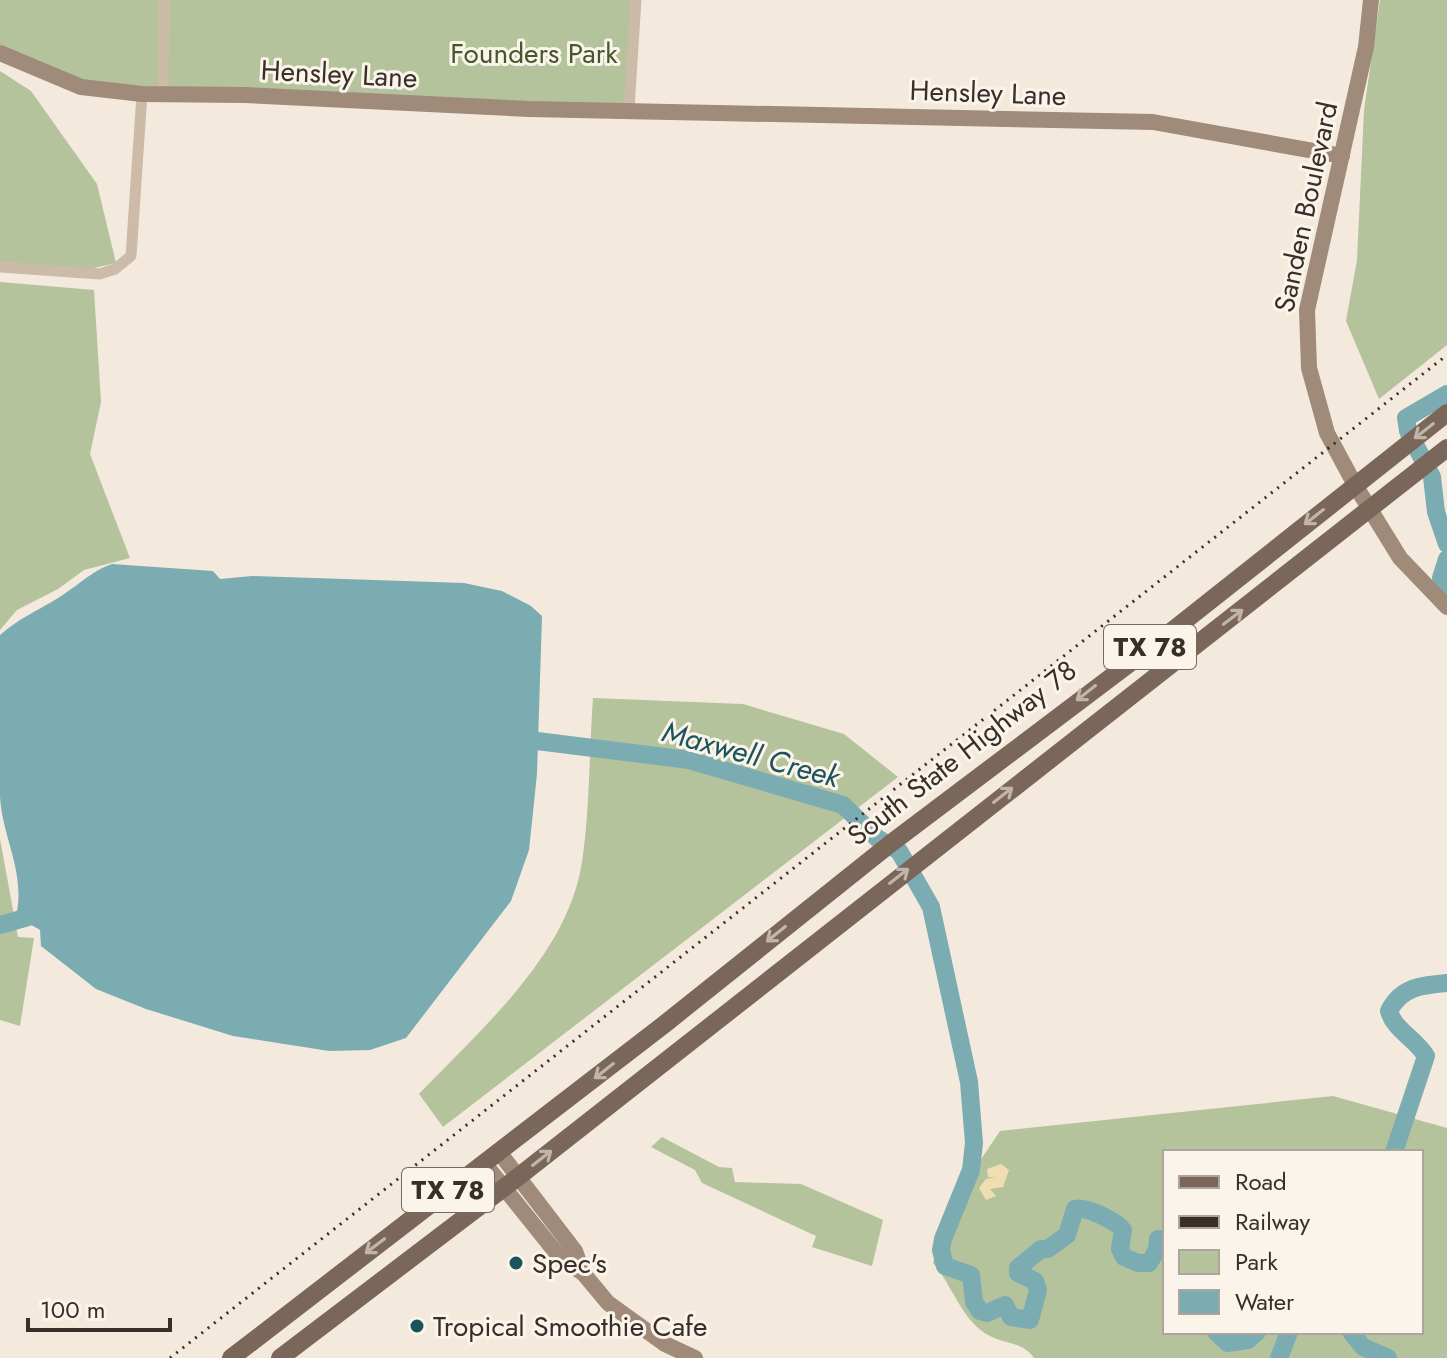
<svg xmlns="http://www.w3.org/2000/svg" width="1447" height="1358" font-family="Jost,sans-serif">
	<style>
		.green { fill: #b4c39c; fill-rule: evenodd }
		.sand { fill: #f0deb3 }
		.water { fill: #7bacb2 }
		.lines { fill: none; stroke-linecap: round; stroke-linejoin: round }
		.river { stroke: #7bacb2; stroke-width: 18 }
		.street { stroke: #ccbba8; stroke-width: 11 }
		.secondary { stroke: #a08a79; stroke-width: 16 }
		.primary { stroke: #7b6759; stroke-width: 18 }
		.rail { stroke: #392f29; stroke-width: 3; stroke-dasharray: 2 6; stroke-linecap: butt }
		.oneway { stroke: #c1b5a9 }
		.poi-dot { fill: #1c545c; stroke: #fbf4ea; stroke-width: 3 }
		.labels { text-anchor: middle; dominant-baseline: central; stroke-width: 6; stroke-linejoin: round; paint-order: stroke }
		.shield { fill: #fbf4ea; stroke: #736a63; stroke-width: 2 }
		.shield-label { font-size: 26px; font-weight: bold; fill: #392f29 }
		.park-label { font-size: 28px; fill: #45582b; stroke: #fbf4ea }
		.street-label { font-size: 28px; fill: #392f29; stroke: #fbf4ea }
		.poi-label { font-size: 28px; fill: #392f29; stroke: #fbf4ea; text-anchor: start }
		.water-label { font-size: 30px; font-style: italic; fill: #1c545c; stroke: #fbf4ea }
	</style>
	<rect width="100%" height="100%" fill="#f3eadd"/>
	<path class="green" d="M 0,0 L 631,0 L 629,109 L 81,87 L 0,49 Z
		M 1380,0 L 1447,0 L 1447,345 L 1379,399 L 1346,321 L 1357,260 L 1364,110 Z
		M 0,71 L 31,91 L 97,184 L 116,263 L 90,269 L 0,264 Z
		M 0,282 L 94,290 L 101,402 L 90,454 L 130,558 L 84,570 L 58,589 L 17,610 L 0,630 Z
		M 593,698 L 743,704 L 844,734 L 898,777 L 443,1127 L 419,1094 C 480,1030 568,955 582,862 C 590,809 589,752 593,698 Z
		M 0,839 L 18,937 L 34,938 L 20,1026 L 0,1020 Z
		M 1333,1096 L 1447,1128 L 1447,1358 L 1034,1358 C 1023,1342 1005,1344 990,1336 C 962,1322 953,1286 933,1263 L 947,1210 L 1000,1131 ZM 1165,1152 L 1421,1152 L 1421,1332 L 1165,1332 Z
		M 662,1137 L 719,1167 L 732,1168 L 735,1182 L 801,1184 L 883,1220 L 872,1266 L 812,1247 L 816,1236 L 702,1183 L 695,1170 L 651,1147 Z"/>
	<path class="sand" d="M 1001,1164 L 1009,1170 L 1003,1187 L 990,1189 L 996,1196 L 986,1200 L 979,1188 L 986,1179 L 995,1177 L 988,1177 L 987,1169 Z"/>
	<path class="water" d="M 112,564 L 213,571 L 220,579 L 252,576 L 464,583 L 502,591 L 531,606 L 542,616 L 537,774 L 529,850 L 511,901 L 406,1038 L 370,1050 L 329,1051 L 233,1036 L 146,1009 L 96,989 L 41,946 L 40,930 L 28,923 L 14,923 C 29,877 2,839 0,796 C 0,742 0,689 0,635 C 23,615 41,610 64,594 C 81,583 92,571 112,564 Z"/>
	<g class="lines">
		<path class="river" d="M 1447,394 L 1406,418 L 1408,431 L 1432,477 L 1436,512 L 1447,544
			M 1447,559 L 1441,578 L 1447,590
			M 517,748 L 537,741 L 689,760 L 843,805 L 877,838 L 899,851 L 931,907 L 969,1082 L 974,1143 L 971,1170 L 943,1239 L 941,1250 L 945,1266 L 971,1275 L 974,1302 L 980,1311 L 987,1313 L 1005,1305 L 1011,1317 L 1030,1320 L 1038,1290 L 1035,1281 L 1018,1273 L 1018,1268 L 1041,1249 L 1048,1249 L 1067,1235 L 1075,1209 C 1086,1206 1116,1221 1123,1230 L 1120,1249 L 1124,1257 L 1138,1263 L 1149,1263 L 1157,1250 L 1158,1239 L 1165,1239
			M 0,925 L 35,915
			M 1394,1152 L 1426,1056 C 1415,1038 1394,1030 1389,1011 C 1401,987 1422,985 1447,983
			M 1216,1332 L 1228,1343 L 1248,1340 L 1257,1332
			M 1351,1332 L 1363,1347 L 1388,1358
			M 1279,1358 L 1289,1332"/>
		<path class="street" d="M 163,93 L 164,0
			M 629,109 L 636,0
			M 0,267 L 100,274 L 115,269 L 131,256 L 142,94"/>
		<path class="secondary" d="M 1371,0 L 1366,47 L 1307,310 L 1309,368 L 1327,433 L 1355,485 L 1400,558 L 1447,607
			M 0,53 L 81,87 L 142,94 L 245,95 L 529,109 L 1153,122 L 1342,156
			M 499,1152 L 575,1251 L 583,1273 L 608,1303 L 665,1344 L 695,1358
			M 484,1163 L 562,1260 L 583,1273"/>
		<path class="primary" d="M 231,1358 L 666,1023 L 890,844 L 1163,638 L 1447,413
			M 280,1358 L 518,1177 L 1447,448"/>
		<path class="rail" d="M 170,1358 L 1447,355"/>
	</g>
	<defs><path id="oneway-shaft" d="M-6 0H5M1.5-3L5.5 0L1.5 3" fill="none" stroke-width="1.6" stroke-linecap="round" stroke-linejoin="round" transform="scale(2)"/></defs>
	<g class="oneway">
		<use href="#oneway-shaft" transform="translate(1424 431) rotate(142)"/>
		<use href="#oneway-shaft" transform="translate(1314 517) rotate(142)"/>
		<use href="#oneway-shaft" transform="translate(1233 617) rotate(-37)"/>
		<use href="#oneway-shaft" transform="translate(1086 693) rotate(142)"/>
		<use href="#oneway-shaft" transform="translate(1003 795) rotate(-38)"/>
		<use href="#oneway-shaft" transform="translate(899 876) rotate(-38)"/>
		<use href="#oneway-shaft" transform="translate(776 934) rotate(141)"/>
		<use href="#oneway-shaft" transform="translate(604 1071) rotate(142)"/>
		<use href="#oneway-shaft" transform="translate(542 1158) rotate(-38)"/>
		<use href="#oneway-shaft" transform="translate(375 1246) rotate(143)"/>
	</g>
	<g class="poi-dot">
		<circle cx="516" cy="1263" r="8"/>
		<circle cx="417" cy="1326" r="8"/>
	</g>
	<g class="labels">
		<g class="shield">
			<rect x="1104" y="625" width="92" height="44" rx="6"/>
			<rect x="402" y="1168" width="92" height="44" rx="6"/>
		</g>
		<g class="shield-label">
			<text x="1150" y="647">TX 78</text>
			<text x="448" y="1190">TX 78</text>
		</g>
		<g class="park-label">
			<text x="534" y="53">Founders Park</text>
		</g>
		<g class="street-label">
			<text transform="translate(339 74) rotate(3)">Hensley Lane</text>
			<text transform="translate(988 93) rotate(2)">Hensley Lane</text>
			<text transform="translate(1306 207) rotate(-78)">Sanden Boulevard</text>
			<text transform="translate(962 753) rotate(-38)">South State Highway 78</text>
		</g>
		<g class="poi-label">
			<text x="532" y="1263">Spec's</text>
			<text x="433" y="1326">Tropical Smoothie Cafe</text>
		</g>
		<g class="water-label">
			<text transform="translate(751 754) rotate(15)">Maxwell Creek</text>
		</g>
	</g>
	<rect x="1163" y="1150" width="260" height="184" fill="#fbf4ea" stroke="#ada59d" stroke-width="2"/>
	<rect x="1179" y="1176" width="40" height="12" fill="#7b6759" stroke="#ada59d" stroke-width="2"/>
	<text x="1235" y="1190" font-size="24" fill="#392f29">Road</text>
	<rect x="1179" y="1216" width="40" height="12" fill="#392f29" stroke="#ada59d" stroke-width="2"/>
	<text x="1235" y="1230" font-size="24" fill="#392f29">Railway</text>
	<rect x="1179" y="1250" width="40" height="24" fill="#b4c39c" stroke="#ada59d" stroke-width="2"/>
	<text x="1235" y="1270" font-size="24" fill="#392f29">Park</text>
	<rect x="1179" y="1290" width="40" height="24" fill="#7bacb2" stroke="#ada59d" stroke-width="2"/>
	<text x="1235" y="1310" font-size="24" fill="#392f29">Water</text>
	<path d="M28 1318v12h142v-12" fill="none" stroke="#392f29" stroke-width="4"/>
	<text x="40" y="1318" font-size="24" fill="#392f29" stroke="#fbf4ea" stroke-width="6" paint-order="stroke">100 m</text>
</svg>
